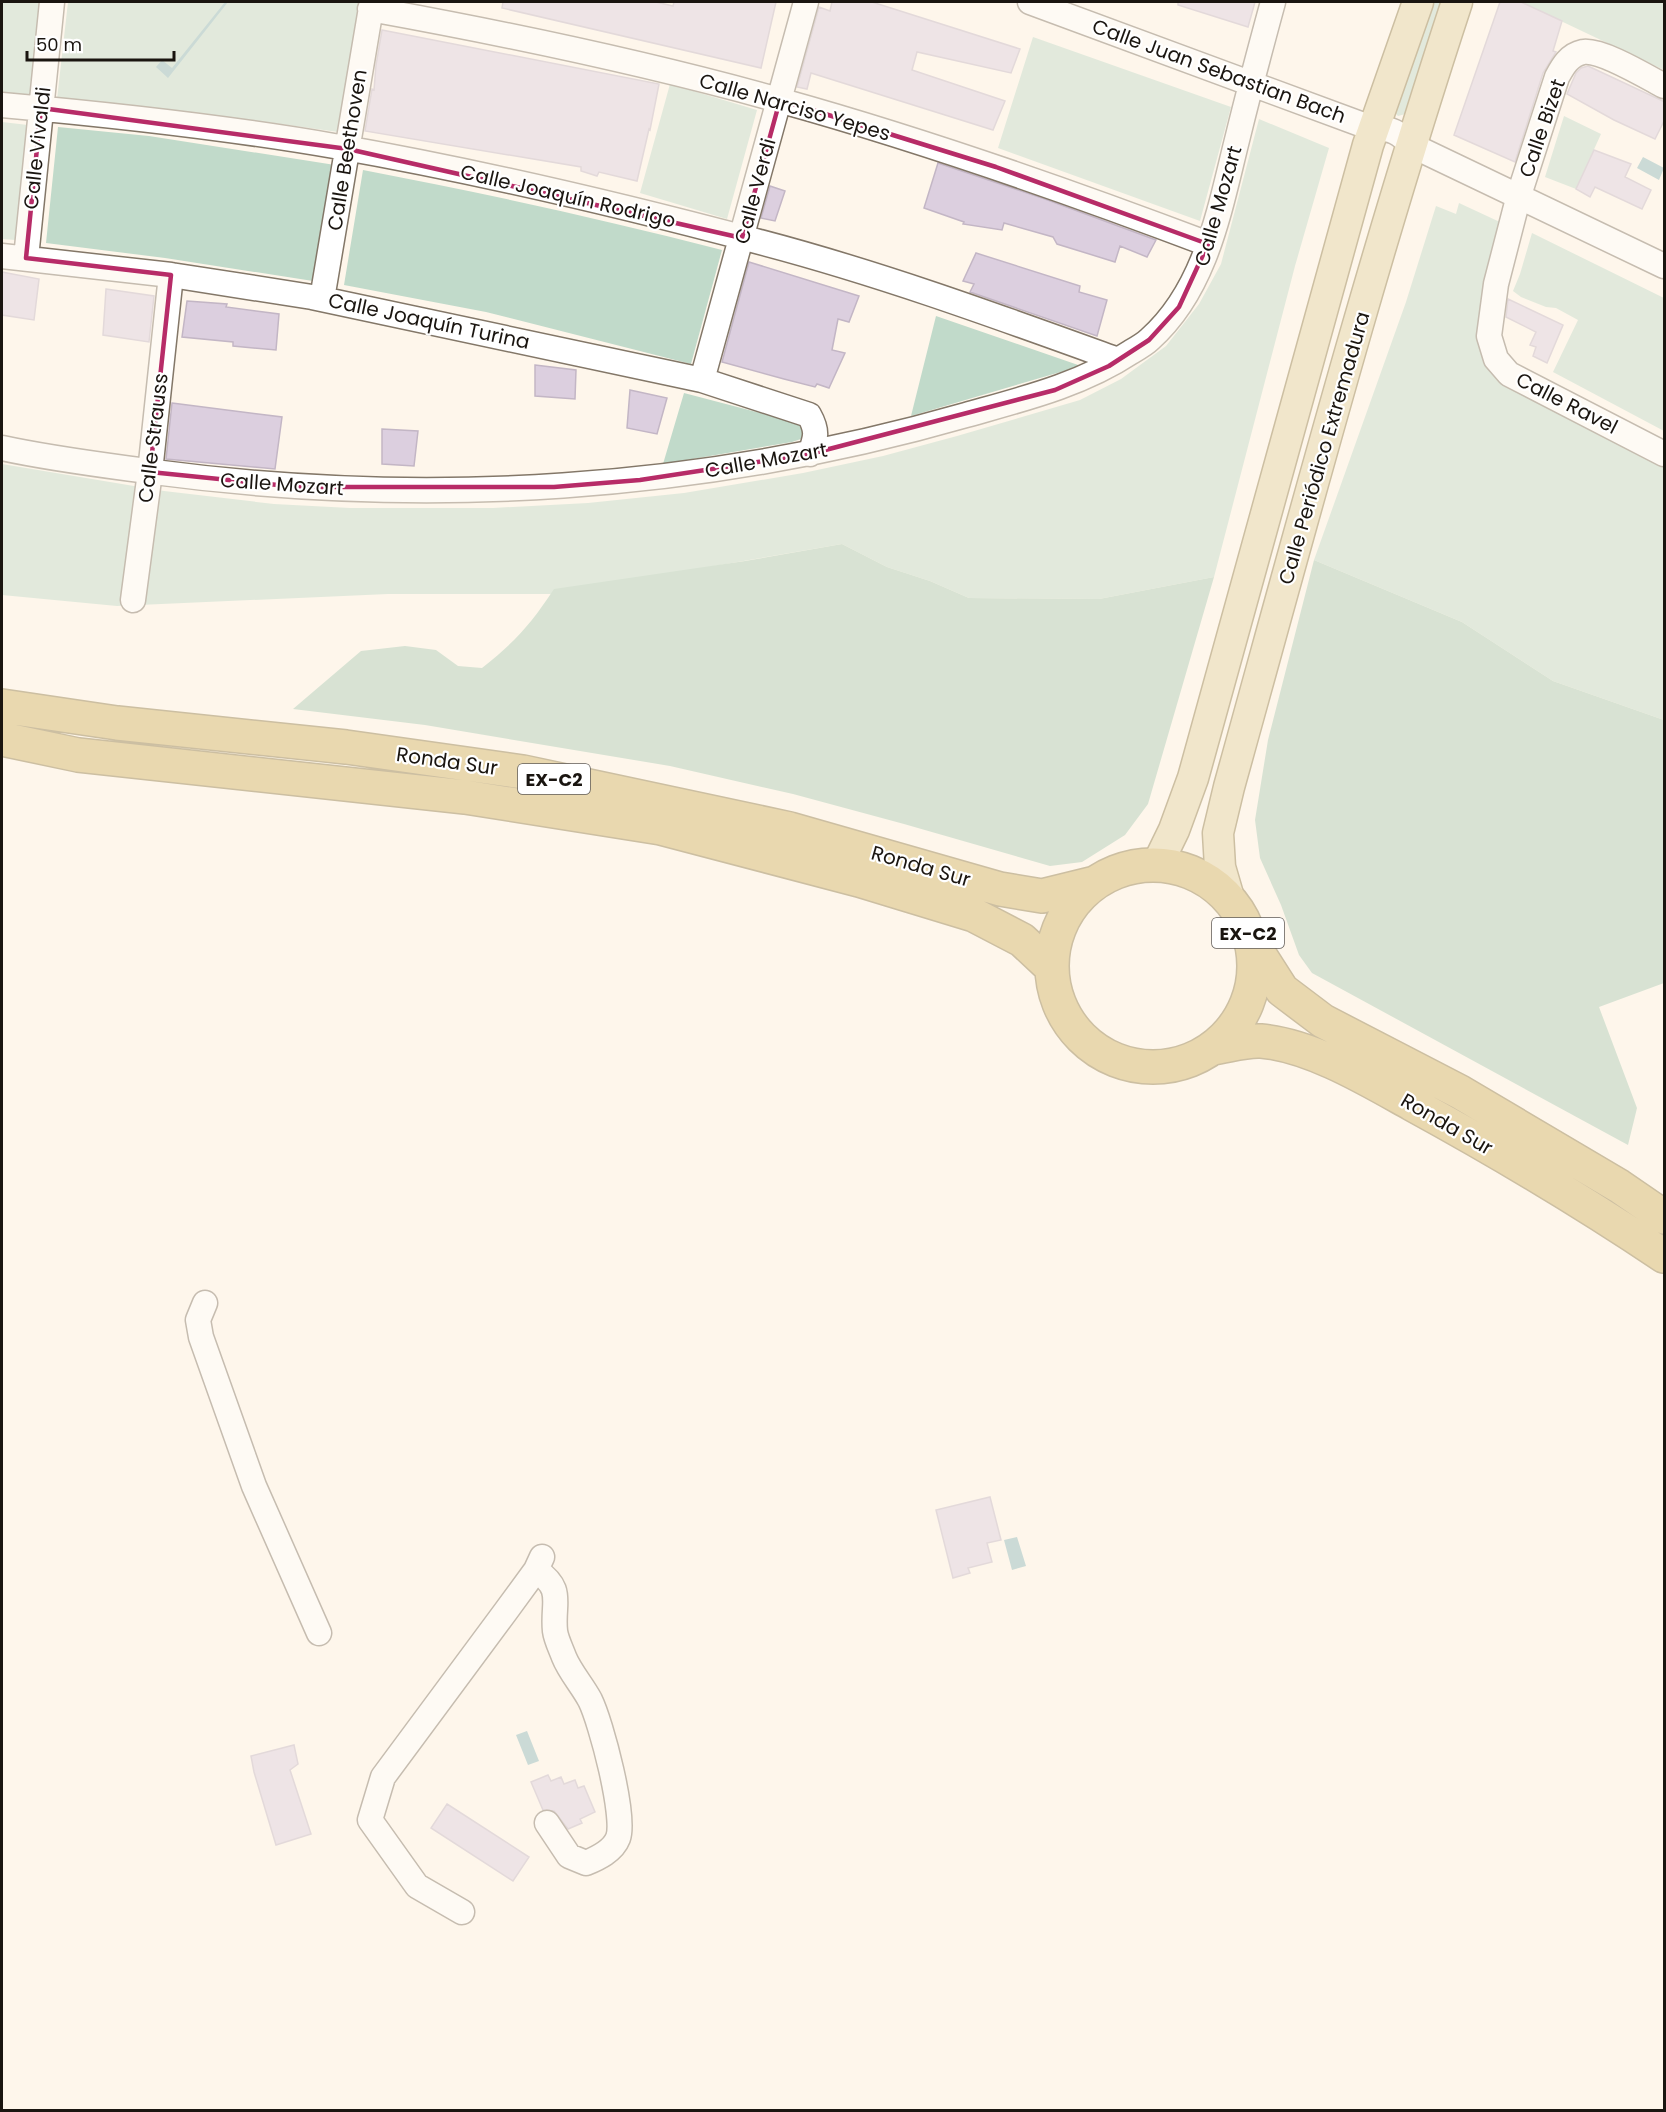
<svg xmlns="http://www.w3.org/2000/svg" width="1666" height="2112" font-family="Poppins,sans-serif">
	<style>
		.green { fill: #c1daca }
		.forest { fill: #aacbb6 }
		.water { fill: #8eb9bc }
		.building { fill: #dccfdf; stroke: #c3b6c5; stroke-width: 1.5 }
		.lines { fill: none; stroke-linecap: round; stroke-linejoin: round }
		.minor-casing { stroke: #837768; stroke-width: 27 }
		.major-casing { stroke: #917c49; stroke-width: 33 }
		.highway-casing { stroke: #917c49; stroke-width: 36 }
		.minor { stroke: #fff; stroke-width: 24 }
		.major { stroke: #e3d2a4; stroke-width: 30 }
		.highway { stroke: #d1b467; stroke-width: 33 }
		.marked { fill: none; stroke: #b72c68; stroke-width: 4.5; stroke-linejoin: round }
		.labels { text-anchor: middle; dominant-baseline: central; stroke-width: 4.5; stroke-linejoin: round; paint-order: stroke }
		.shield { fill: #fff; stroke: #5f5b58; stroke-width: 1.5 }
		.shield-label { font-size: 18px; font-weight: bold; fill: #1a1510 }
		.street-label { font-size: 20px; fill: #1a1510; stroke: #fff }
	</style>
	<rect width="100%" height="100%" fill="#fef6eb"/>
	<path class="green" d="M 2,2 L 40,2 L 30,95 L 2,92 Z
		M 68,2 L 361,2 L 338,132 L 274,123 L 57,99 Z
		M 1428,2 L 1448,2 L 1409,113 L 1398,116 L 1390,108 Z
		M 1521,2 L 1664,2 L 1664,70 Z
		M 1033,37 L 1231,107 L 1200,221 L 998,148 Z
		M 670,84 L 757,110 L 727,219 L 640,193 Z
		M 1564,116 L 1601,134 L 1576,189 L 1545,177 Z
		M 1259,119 L 1329,148 L 1295,266 L 1214,577 L 1099,599 L 969,598 L 930,581 L 887,567 L 842,544 L 551,594 L 388,594 L 117,606 L 2,595 L 2,464 L 164,491 L 274,504 L 350,508 L 493,508 L 588,503 L 684,493 L 803,473 L 883,456 L 957,436 L 1080,400 L 1121,379 L 1166,346 L 1199,304 L 1221,264 Z
		M 2,122 L 28,125 L 16,240 L 2,239 Z
		M 58,127 L 149,136 L 335,165 L 313,281 L 165,258 L 46,243 Z
		M 363,170 C 483,193 603,219 722,250 L 691,364 L 486,312 L 344,285 Z
		M 1459,203 L 1502,223 L 1484,287 L 1478,328 L 1484,356 L 1503,384 L 1664,467 L 1664,720 L 1553,681 L 1462,622 L 1314,560 L 1406,302 L 1436,206 L 1456,214 Z
		M 1532,233 L 1664,298 L 1664,431 L 1553,372 L 1578,320 L 1556,308 L 1546,307 L 1521,297 L 1513,291 L 1520,274 Z
		M 936,316 L 1081,366 L 911,416 Z
		M 684,393 L 802,424 L 803,435 L 801,439 L 792,442 L 663,464 Z"/>
	<path class="forest" d="M 842,544 L 887,567 L 930,581 L 969,598 L 1099,599 L 1214,577 L 1148,804 L 1125,835 L 1082,862 L 1050,866 L 904,824 L 793,794 L 670,766 L 425,725 L 293,709 L 361,651 L 405,646 L 436,650 L 458,666 L 482,668 C 515,642 531,624 554,589 L 745,561 Z
		M 1314,560 L 1462,622 L 1553,681 L 1664,720 L 1664,983 L 1599,1007 L 1637,1108 L 1628,1145 L 1312,973 L 1299,955 L 1281,905 L 1260,858 L 1255,820 L 1268,740 Z"/>
	<path class="water" d="M 225,2 L 228,2 L 168,78 L 156,67 L 162,60 L 172,68 Z
		M 1643,157 L 1664,168 L 1659,180 L 1637,168 Z
		M 1017,1537 L 1026,1566 L 1012,1570 L 1004,1540 Z
		M 527,1731 L 539,1761 L 528,1765 L 516,1735 Z"/>
	<path class="building" d="M 503,2 L 656,2 L 673,6 L 674,2 L 776,2 L 761,68 L 502,8 Z
		M 832,2 L 872,2 L 1020,49 L 1011,73 L 917,52 L 912,70 L 1005,101 L 993,130 L 811,73 L 807,89 L 797,87 L 819,7 L 830,11 Z
		M 1178,2 L 1255,2 L 1248,27 L 1178,5 Z
		M 1500,2 L 1521,2 L 1562,21 L 1553,51 L 1556,52 L 1543,73 L 1515,162 L 1454,135 Z
		M 382,30 L 659,84 L 650,130 L 649,129 L 637,181 L 599,172 L 597,176 L 581,171 L 581,167 L 365,131 L 372,89 L 374,90 L 376,65 Z
		M 1588,66 L 1665,102 L 1665,119 L 1655,139 L 1614,120 L 1567,94 L 1576,73 L 1581,68 Z
		M 1594,150 L 1631,164 L 1625,177 L 1651,190 L 1642,209 L 1595,187 L 1590,197 L 1576,189 Z
		M 938,163 L 1045,199 L 1156,240 L 1147,257 L 1120,246 L 1115,262 L 1057,244 L 1053,237 L 1004,223 L 1002,230 L 963,224 L 964,222 L 924,208 Z
		M 770,186 L 785,191 L 775,221 L 761,218 Z
		M 976,253 L 1080,286 L 1079,292 L 1107,300 L 1097,336 L 970,292 L 974,284 L 963,281 Z
		M 749,262 L 859,296 L 849,322 L 838,319 L 832,350 L 845,353 L 829,388 L 817,384 L 815,387 L 784,379 L 722,362 Z
		M 2,272 L 39,279 L 34,320 L 2,315 Z
		M 106,289 L 154,296 L 149,342 L 103,335 Z
		M 1508,299 L 1563,325 L 1547,363 L 1533,356 L 1536,347 L 1530,345 L 1536,332 L 1506,317 Z
		M 187,301 L 227,304 L 226,307 L 279,314 L 276,350 L 233,346 L 233,342 L 182,337 Z
		M 535,365 L 576,370 L 575,399 L 535,396 Z
		M 630,390 L 667,398 L 657,434 L 627,428 Z
		M 172,403 L 282,417 L 275,469 L 166,459 Z
		M 382,429 L 418,431 L 414,466 L 382,464 Z
		M 990,1497 L 1001,1540 L 987,1543 L 992,1562 L 968,1568 L 970,1573 L 953,1578 L 936,1510 Z
		M 294,1745 L 298,1764 L 290,1770 L 311,1834 L 276,1845 L 254,1772 L 251,1756 Z
		M 548,1775 L 551,1781 L 561,1777 L 564,1784 L 575,1780 L 578,1788 L 584,1786 L 595,1812 L 580,1819 L 582,1823 L 568,1829 L 554,1811 L 543,1810 L 531,1782 Z
		M 447,1804 L 529,1857 L 513,1881 L 431,1828 Z"/>
	<g class="lines">
		<defs>
			<path id="minor" d="M 1030,2 L 1374,129 C 1391,128 1399,132 1411,145 L 1664,266
				M 370,9 C 508,34 647,63 782,101 C 926,141 1068,191 1208,244
				M 1664,86 C 1647,77 1601,49 1583,52 C 1569,55 1563,66 1557,77 L 1519,195 L 1496,284 L 1489,336 L 1496,359 L 1509,374 L 1664,454
				M 2,105 C 113,115 224,127 334,146 C 476,171 617,204 756,241 C 879,273 999,317 1118,360
				M 2,256 L 171,275 L 312,297 L 702,380 L 809,415 C 818,431 816,437 810,454
				M 26,258 L 52,2
				M 322,299 L 372,2
				M 702,380 L 806,2
				M 2,448 C 52,459 103,465 154,472 C 426,508 702,491 966,415 C 1023,399 1081,385 1131,352 C 1138,348 1145,344 1150,339 C 1207,288 1220,207 1238,136 C 1249,91 1261,46 1273,2
				M 133,600 L 150,472 L 171,275
				M 205,1303 L 198,1320 L 201,1337 L 254,1486 L 319,1633
				M 536,1570 C 565,1590 552,1602 555,1631 C 556,1639 561,1649 564,1657 C 570,1672 582,1685 590,1700 C 601,1722 626,1817 618,1838 C 613,1851 598,1858 586,1863 L 569,1856 L 547,1823
				M 462,1912 L 417,1886 L 370,1820 L 383,1777 L 506,1611 L 536,1570 L 542,1557"/>
			<path id="major" d="M 1157,865 L 1174,830 L 1193,778 L 1368,145 L 1418,2
				M 1229,898 L 1220,867 L 1218,833 L 1229,787 C 1302,524 1372,260 1457,2"/>
			<path id="highway" d="M 2,706 L 117,723 L 346,747 L 523,772 L 790,829 L 1000,889 L 1042,896 L 1095,883
				M 2,739 L 78,755 L 465,797 L 661,828 L 859,880 L 974,915 L 1022,940 L 1052,968
				M1052 966a101 101 0 1 1 202 0a101 101 0 1 1-202 0Z
				M 1252,943 L 1282,990 L 1323,1021 L 1460,1092 L 1619,1186 L 1664,1217
				M 1212,1048 C 1227,1046 1246,1040 1261,1041 C 1311,1045 1369,1080 1412,1104 C 1498,1151 1582,1201 1664,1256"/>
		</defs>
		<use href="#minor" class="minor-casing"/>
		<use href="#major" class="major-casing"/>
		<use href="#highway" class="highway-casing"/>
		<use href="#minor" class="minor"/>
		<use href="#major" class="major"/>
		<use href="#highway" class="highway"/>
	</g>
	<path d="M0 0H1666V2112H0ZM 780,100 L 996,167 L 1208,244 L 1179,307 L 1149,340 L 1109,366 L 1055,390 L 810,454 L 640,480 L 554,487 L 297,487 L 150,472 L 171,275 L 26,258 L 41,108 L 348,149 L 742,238 Z" fill="#fef6eb" fill-opacity=".55" fill-rule="evenodd"/>
	<path class="marked" d="M 780,100 L 996,167 L 1208,244 L 1179,307 L 1149,340 L 1109,366 L 1055,390 L 810,454 L 640,480 L 554,487 L 297,487 L 150,472 L 171,275 L 26,258 L 41,108 L 348,149 L 742,238 Z"/>
	<g class="labels">
		<g class="shield">
			<rect x="518" y="764" width="72" height="30" rx="4.5"/>
			<rect x="1212" y="918" width="72" height="30" rx="4.5"/>
		</g>
		<g class="shield-label">
			<text x="554" y="779">EX-C2</text>
			<text x="1248" y="933">EX-C2</text>
		</g>
		<g class="street-label">
			<text transform="translate(1219 71) rotate(20)">Calle Juan Sebastian Bach</text>
			<text transform="translate(795 107) rotate(16)">Calle Narciso Yepes</text>
			<text transform="translate(1542 128) rotate(-71)">Calle Bizet</text>
			<text transform="translate(37 148) rotate(-84)">Calle Vivaldi</text>
			<text transform="translate(347 150) rotate(-81)">Calle Beethoven</text>
			<text transform="translate(755 191) rotate(-75)">Calle Verdi</text>
			<text transform="translate(568 196) rotate(13)">Calle Joaquín Rodrigo</text>
			<text transform="translate(1218 206) rotate(-74)">Calle Mozart</text>
			<text transform="translate(429 321) rotate(12)">Calle Joaquín Turina</text>
			<text transform="translate(1567 403) rotate(27)">Calle Ravel</text>
			<text transform="translate(153 438) rotate(-83)">Calle Strauss</text>
			<text transform="translate(1324 448) rotate(-74)">Calle Periódico Extremadura</text>
			<text transform="translate(766 460) rotate(-10)">Calle Mozart</text>
			<text transform="translate(282 484) rotate(4)">Calle Mozart</text>
			<text transform="translate(447 761) rotate(8)">Ronda Sur</text>
			<text transform="translate(921 866) rotate(16)">Ronda Sur</text>
			<text transform="translate(1447 1124) rotate(30)">Ronda Sur</text>
		</g>
	</g>
	<rect width="1666" height="2112" fill="none" stroke="#1a1510" stroke-width="6"/>
	<path d="M27 51v9h147v-9" fill="none" stroke="#1a1510" stroke-width="3"/>
	<text x="36" y="51" font-size="18" fill="#1a1510" stroke="#ffffff" stroke-width="4.5" paint-order="stroke">50 m</text>
</svg>
